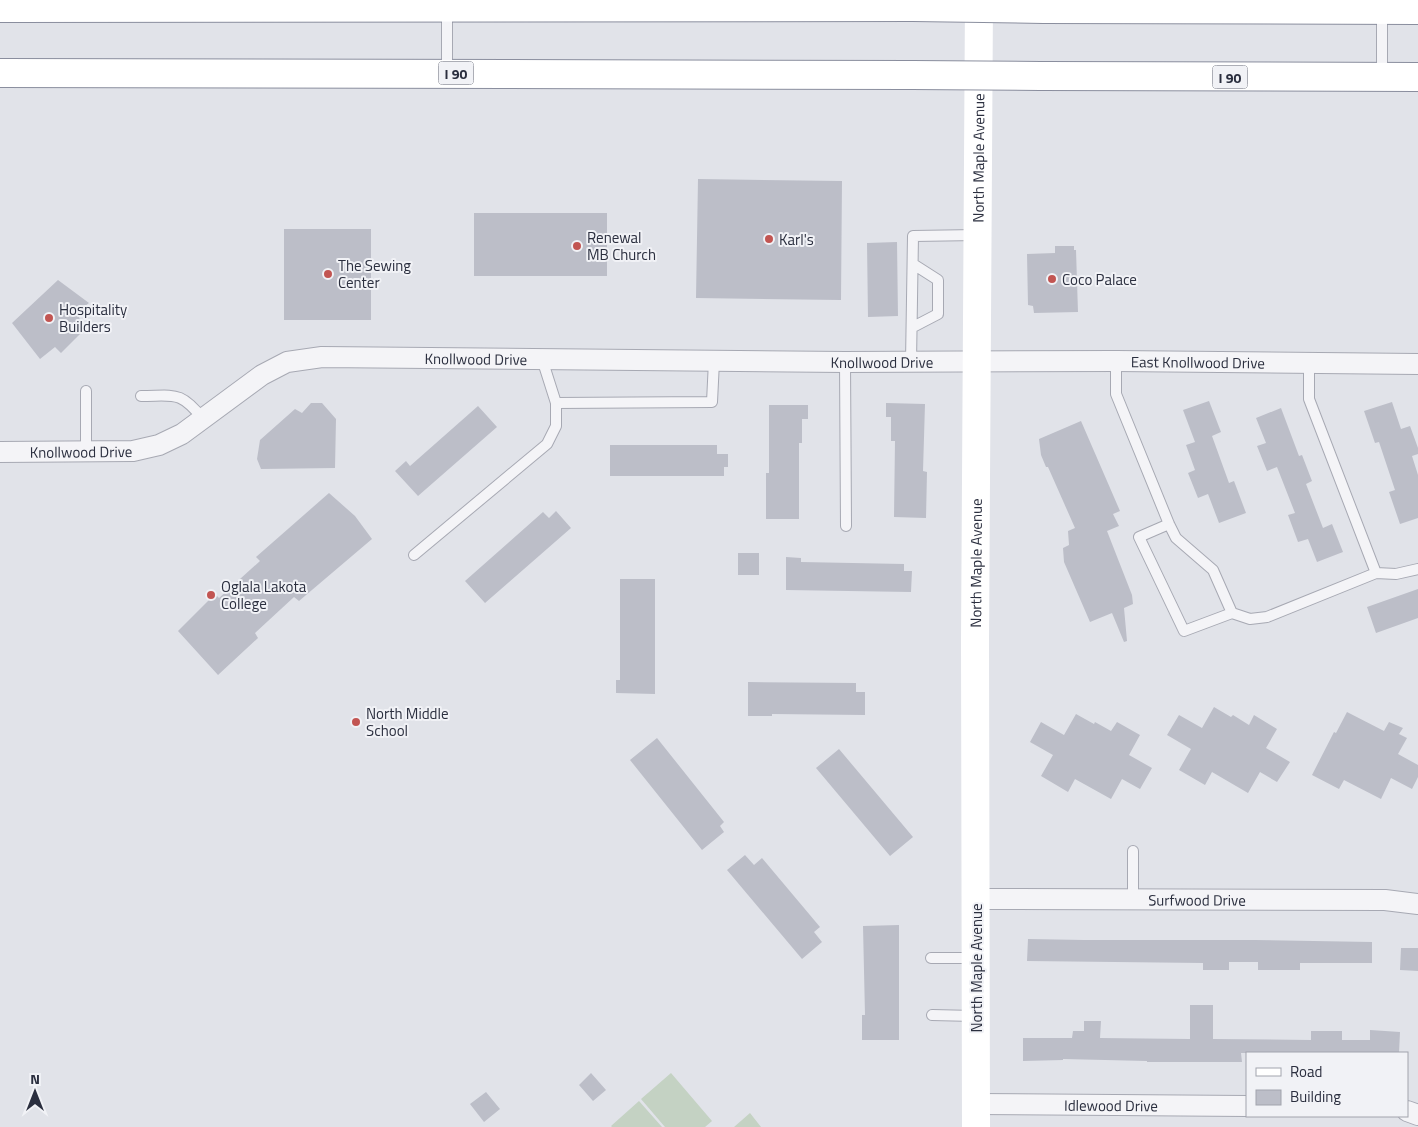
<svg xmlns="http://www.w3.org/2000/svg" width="1418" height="1127" font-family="'Titillium Web',sans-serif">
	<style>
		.green { fill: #c4d2c3 }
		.building { fill: #bcbec8 }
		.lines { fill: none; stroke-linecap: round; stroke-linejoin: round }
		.lane-casing { stroke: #a7a9b3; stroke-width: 12 }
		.street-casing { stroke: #a7a9b3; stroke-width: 22 }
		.highway-casing { stroke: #8a8e9e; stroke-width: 30 }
		.lane { stroke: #f4f4f7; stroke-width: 10 }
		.street { stroke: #f4f4f7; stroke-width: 20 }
		.secondary { stroke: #fff; stroke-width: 28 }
		.highway { stroke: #fff; stroke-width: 28 }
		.highway-bridge-casing { stroke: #8a8e9e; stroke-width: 30; stroke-linecap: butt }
		.highway-bridge { stroke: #fff; stroke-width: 28 }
		.poi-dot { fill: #c25552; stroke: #f1f2f6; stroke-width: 2 }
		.labels { text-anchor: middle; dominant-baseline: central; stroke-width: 4; stroke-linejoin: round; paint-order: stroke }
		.shield { fill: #f1f2f6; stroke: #666a76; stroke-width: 1 }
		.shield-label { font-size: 14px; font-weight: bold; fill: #2b2f3f }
		.street-label { font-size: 15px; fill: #2b2f3f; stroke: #f1f2f6 }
		.poi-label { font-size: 15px; fill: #2b2f3f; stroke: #f1f2f6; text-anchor: start }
	</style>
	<rect width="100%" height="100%" fill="#e1e3e9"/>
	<path class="green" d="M 671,1073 L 712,1121 L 705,1127 L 665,1127 L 641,1099 Z
		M 639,1101 L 662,1127 L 612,1127 L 611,1126 Z
		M 750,1113 L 761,1127 L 734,1127 Z"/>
	<path class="building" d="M 698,179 L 842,181 L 841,300 L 696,298 Z
		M 474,213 L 607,213 L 607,276 L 474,276 Z
		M 284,229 L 371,229 L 371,320 L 284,320 Z
		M 897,242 L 898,316 L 868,317 L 867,243 Z
		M 1055,246 L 1074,246 L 1074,250 L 1076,250 L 1078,312 L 1034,313 L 1033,306 L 1028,305 L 1027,254 L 1055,253 Z
		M 58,280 L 89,303 L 77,312 L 84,330 L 61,353 L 55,347 L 40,359 L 12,323 Z
		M 1209,401 L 1221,432 L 1212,436 L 1229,483 L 1234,481 L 1246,513 L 1219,523 L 1208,494 L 1198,498 L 1188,473 L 1195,470 L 1186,445 L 1195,442 L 1183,410 Z
		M 1392,402 L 1401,429 L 1410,426 L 1418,448 L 1418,454 L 1412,456 L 1418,475 L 1418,518 L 1400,524 L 1389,492 L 1395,490 L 1379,442 L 1375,443 L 1364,411 Z
		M 311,403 L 322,403 L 336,419 L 335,468 L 261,469 L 257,459 L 260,440 L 295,409 L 302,413 Z
		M 886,403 L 925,404 L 923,471 L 927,472 L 926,518 L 894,517 L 895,441 L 891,441 L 891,417 L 886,417 Z
		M 769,405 L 808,405 L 808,419 L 802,419 L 802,443 L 799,443 L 799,519 L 766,519 L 766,473 L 769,473 Z
		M 478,406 L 497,427 L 418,496 L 395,471 L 406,461 L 410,466 Z
		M 1281,408 L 1299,456 L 1302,455 L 1312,481 L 1306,484 L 1323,528 L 1332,524 L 1343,552 L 1317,562 L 1308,539 L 1298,542 L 1288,515 L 1295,513 L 1277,467 L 1267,471 L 1257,446 L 1266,443 L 1256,418 Z
		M 1081,421 L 1120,511 L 1113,514 L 1119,526 L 1107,531 L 1132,595 L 1133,604 L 1124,608 L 1127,641 L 1124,642 L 1112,613 L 1090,622 L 1064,562 L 1063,548 L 1069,545 L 1068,531 L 1075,528 L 1048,467 L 1046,467 L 1041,455 L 1039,439 Z
		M 610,445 L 717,445 L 717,454 L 728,454 L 728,467 L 724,467 L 724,476 L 610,476 Z
		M 329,493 L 355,516 L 372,539 L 299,601 L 294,597 L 255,633 L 258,638 L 218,675 L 178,631 L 215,594 L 219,598 L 260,561 L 256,557 Z
		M 556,511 L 571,528 L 485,603 L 465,581 L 543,512 L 549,518 Z
		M 738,553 L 759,553 L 759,575 L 738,575 Z
		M 786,557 L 801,558 L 801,562 L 904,564 L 904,571 L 912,571 L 911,592 L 786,590 Z
		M 620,579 L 655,579 L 655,694 L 616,693 L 616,680 L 620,680 Z
		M 1418,589 L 1418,618 L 1376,633 L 1367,607 Z
		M 748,682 L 856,683 L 856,692 L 865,692 L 865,715 L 772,714 L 772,716 L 748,716 Z
		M 1214,707 L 1231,717 L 1233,715 L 1249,725 L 1254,715 L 1277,729 L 1266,748 L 1290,762 L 1277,782 L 1260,772 L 1248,793 L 1212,772 L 1205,785 L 1179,770 L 1191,749 L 1167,735 L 1179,715 L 1202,728 Z
		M 1347,712 L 1384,731 L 1389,722 L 1403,728 L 1399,734 L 1407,738 L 1398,754 L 1418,765 L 1418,777 L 1412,789 L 1391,778 L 1381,799 L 1344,780 L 1339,789 L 1312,775 L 1334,732 L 1336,733 Z
		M 1076,714 L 1094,724 L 1095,722 L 1111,731 L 1117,722 L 1140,735 L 1129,755 L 1152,768 L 1140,789 L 1122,779 L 1111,799 L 1075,779 L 1068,792 L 1041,776 L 1053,755 L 1030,742 L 1041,722 L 1064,735 Z
		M 657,738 L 724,822 L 720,826 L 724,832 L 702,850 L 630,760 Z
		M 839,749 L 913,837 L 890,856 L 816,768 Z
		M 745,855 L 754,865 L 762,858 L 820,927 L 814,932 L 822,942 L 802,959 L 727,870 Z
		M 899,925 L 899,1040 L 862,1040 L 862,1015 L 865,1015 L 863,926 Z
		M 1028,939 L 1084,940 L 1254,940 L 1372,942 L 1372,963 L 1300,963 L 1300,970 L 1258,970 L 1258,962 L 1229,962 L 1229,970 L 1203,970 L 1203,963 L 1027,961 Z
		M 1401,948 L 1418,948 L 1418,971 L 1400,970 Z
		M 1190,1005 L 1213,1005 L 1213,1039 L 1311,1040 L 1311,1031 L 1342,1031 L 1342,1040 L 1370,1040 L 1370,1030 L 1400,1032 L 1399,1053 L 1241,1053 L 1242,1062 L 1147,1062 L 1147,1061 L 1063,1059 L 1063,1060 L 1023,1061 L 1023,1038 L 1072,1038 L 1073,1031 L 1084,1031 L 1084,1021 L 1101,1021 L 1100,1038 L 1190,1039 Z
		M 591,1073 L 606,1090 L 593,1101 L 579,1085 Z
		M 486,1092 L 500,1109 L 484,1122 L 470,1104 Z"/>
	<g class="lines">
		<defs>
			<path id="lane" d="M 447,8 L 447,73
				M 1382,11 L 1382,77
				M 913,264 L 938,280 L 938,314 L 913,327
				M 1116,361 L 1116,394 L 1169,524 L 1176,538 L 1213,570 L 1232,613 L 1250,619 L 1267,617 L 1376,573 L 1396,574 L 1418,569
				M 845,362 L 846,526
				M 911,362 L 913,236 L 977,235
				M 1309,363 L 1309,399 L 1376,573
				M 141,396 C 174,396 180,390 203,419
				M 556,403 L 712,402 L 714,361
				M 86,452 L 86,391
				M 1169,524 L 1139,537 L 1184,631 L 1232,613
				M 414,555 L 547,444 L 556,426 L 556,403 L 542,359
				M 1133,899 L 1133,851
				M 931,958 L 975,958
				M 932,1015 L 974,1016"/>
			<g id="street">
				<path id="s1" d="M 0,452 L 133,451 L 159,445 L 182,434 L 262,375 L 287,362 L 322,357 L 845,362 L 1116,361 L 1418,364"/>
				<path id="s2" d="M 976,899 L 1385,900 L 1418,904"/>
				<path id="s3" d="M 976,1104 L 1247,1106"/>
				<path d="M 1407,1111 L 1418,1115"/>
			</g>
			<path id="highway" d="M 0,8 L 913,7
				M 1044,9 L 1418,10
				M 0,73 L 912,75
				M 1041,76 L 1418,77"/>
		</defs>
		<use href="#lane" class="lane-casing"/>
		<use href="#street" class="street-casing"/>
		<use href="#highway" class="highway-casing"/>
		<use href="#lane" class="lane"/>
		<use href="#street" class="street"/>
		<path class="secondary" id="s4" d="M 976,1127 L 975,641 L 979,0"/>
		<use href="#highway" class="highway"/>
		<defs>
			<path id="highway-bridge" d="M 913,7 L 1044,9
				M 912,75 L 1041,76"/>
		</defs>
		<use href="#highway-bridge" class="highway-bridge-casing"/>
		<use href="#highway-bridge" class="highway-bridge"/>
	</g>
	<g class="poi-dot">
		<circle cx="769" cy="239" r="5"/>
		<circle cx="577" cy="246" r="5"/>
		<circle cx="328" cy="274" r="5"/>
		<circle cx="1052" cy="279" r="5"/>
		<circle cx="49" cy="318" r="5"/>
		<circle cx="211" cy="595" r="5"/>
		<circle cx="356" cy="722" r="5"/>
	</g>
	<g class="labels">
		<g class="shield">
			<rect x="438.5" y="61.5" width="35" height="23" rx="4"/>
			<rect x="1212.5" y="65.5" width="35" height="23" rx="4"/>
		</g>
		<g class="shield-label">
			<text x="456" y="73">I 90</text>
			<text x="1230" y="77">I 90</text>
		</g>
		<g class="street-label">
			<text stroke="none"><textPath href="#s4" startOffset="969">North Maple Avenue</textPath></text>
			<text stroke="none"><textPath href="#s1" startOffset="502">Knollwood Drive</textPath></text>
			<text stroke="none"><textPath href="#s1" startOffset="908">Knollwood Drive</textPath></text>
			<text stroke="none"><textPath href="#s1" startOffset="1224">East Knollwood Drive</textPath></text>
			<text stroke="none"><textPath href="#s1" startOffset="81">Knollwood Drive</textPath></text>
			<text stroke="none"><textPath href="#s4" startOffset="564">North Maple Avenue</textPath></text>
			<text stroke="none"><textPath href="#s2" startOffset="221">Surfwood Drive</textPath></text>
			<text transform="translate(976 968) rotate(-90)">North Maple Avenue</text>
			<text stroke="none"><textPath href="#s3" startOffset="135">Idlewood Drive</textPath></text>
		</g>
		<g class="poi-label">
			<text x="587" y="237">Renewal<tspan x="587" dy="17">MB Church</tspan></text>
			<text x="779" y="239">Karl's</text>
			<text x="338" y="265">The Sewing<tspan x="338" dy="17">Center</tspan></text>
			<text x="1062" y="279">Coco Palace</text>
			<text x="59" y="309">Hospitality<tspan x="59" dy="17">Builders</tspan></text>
			<text x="221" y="586">Oglala Lakota<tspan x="221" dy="17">College</tspan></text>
			<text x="366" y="713">North Middle<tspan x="366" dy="17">School</tspan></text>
		</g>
	</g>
	<rect x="1246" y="1052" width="162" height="65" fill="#f1f2f6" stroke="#a2a4ad"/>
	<rect x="1256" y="1068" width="25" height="8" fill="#ffffff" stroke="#a2a4ad"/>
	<text x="1290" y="1077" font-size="15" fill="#2b2f3f">Road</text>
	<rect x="1256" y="1090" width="25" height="15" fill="#bcbec8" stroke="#a2a4ad"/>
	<text x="1290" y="1102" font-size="15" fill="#2b2f3f">Building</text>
	<g transform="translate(35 1092)" stroke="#f1f2f6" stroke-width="4" paint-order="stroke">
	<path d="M0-4L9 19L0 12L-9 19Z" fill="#2b2f3f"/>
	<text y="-8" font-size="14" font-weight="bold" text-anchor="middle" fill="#2b2f3f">N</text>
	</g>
</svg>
